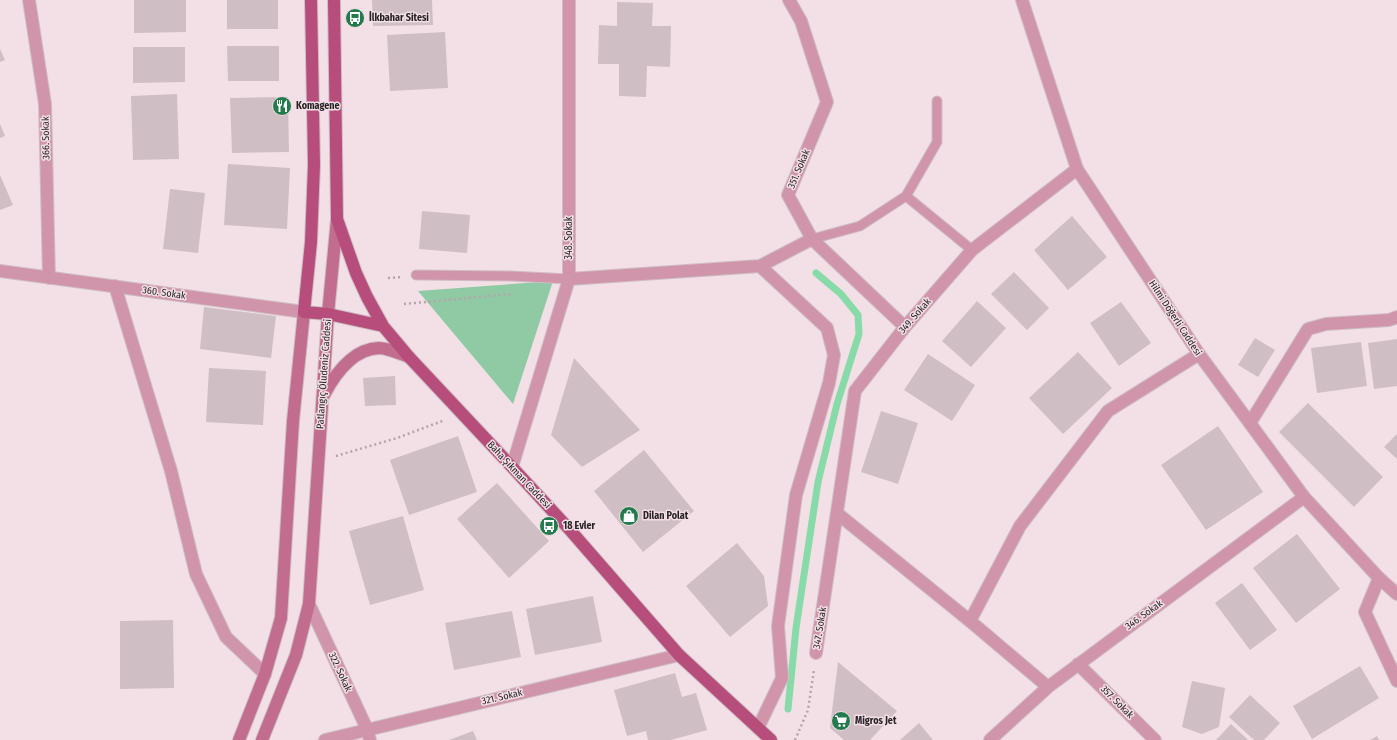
<svg xmlns="http://www.w3.org/2000/svg" width="1397" height="740" font-family="'Fira Sans Condensed',sans-serif">
	<style>
		.green { fill: #8fcaa5 }
		.lines { fill: none; stroke-linecap: round; stroke-linejoin: round }
		.stream { stroke: #88dba8; stroke-width: 7 }
		.building { fill: #cfbec4 }
		.service-casing { stroke: #cebec3; stroke-width: 11 }
		.minor-casing { stroke: #cebec3; stroke-width: 14 }
		.tertiary-casing { stroke: #cebec3; stroke-width: 14 }
		.secondary-casing { stroke: #cebec3; stroke-width: 14 }
		.primary-casing { stroke: #cebec3; stroke-width: 14 }
		.path { stroke: #b4a5aa; stroke-width: 2.5; stroke-dasharray: 2 3; stroke-linecap: butt }
		.service { stroke: #d195ab; stroke-width: 9 }
		.minor { stroke: #d195ab; stroke-width: 12 }
		.tertiary { stroke: #d195ab; stroke-width: 12 }
		.secondary { stroke: #c26c8e; stroke-width: 12 }
		.primary { stroke: #b64d7a; stroke-width: 12 }
		.labels { text-anchor: middle; dominant-baseline: central; stroke-width: 3; stroke-linejoin: round; paint-order: stroke }
		.poi-label { font-size: 10px; font-weight: bold; fill: #282224; stroke: #f2e0e6; text-anchor: start }
		.street-label { font-size: 10px; fill: #282224; stroke: #f2e0e6 }
	</style>
	<rect width="100%" height="100%" fill="#f2e0e6"/>
	<path class="green" d="M 553,281 L 513,404 L 418,291 Z"/>
	<g class="lines">
		<path class="stream" d="M 788,709 L 796,628 L 818,482 L 837,404 L 859,334 L 858,315 L 841,294 L 816,273"/>
	</g>
	<path class="building" d="M 134,0 L 186,0 L 186,32 L 134,33 Z
		M 227,0 L 278,0 L 278,29 L 227,29 Z
		M 372,0 L 432,0 L 433,25 L 373,26 Z
		M 617,2 L 653,3 L 652,26 L 671,26 L 670,67 L 647,66 L 646,97 L 619,96 L 619,64 L 598,64 L 599,25 L 617,26 Z
		M 445,32 L 448,88 L 390,91 L 387,35 Z
		M 227,46 L 279,46 L 279,81 L 228,81 Z
		M 133,47 L 185,47 L 185,82 L 133,83 Z
		M 0,49 L 5,60 L 0,62 Z
		M 177,94 L 179,159 L 133,160 L 131,96 Z
		M 288,97 L 289,152 L 232,153 L 230,98 Z
		M 0,124 L 5,136 L 0,138 Z
		M 228,164 L 290,168 L 287,229 L 224,225 Z
		M 0,175 L 13,205 L 0,210 Z
		M 170,189 L 205,193 L 198,253 L 163,249 Z
		M 422,211 L 470,215 L 467,253 L 419,249 Z
		M 1072,216 L 1107,257 L 1068,290 L 1034,250 Z
		M 1014,272 L 1049,308 L 1027,330 L 991,294 Z
		M 977,301 L 1006,328 L 971,367 L 942,341 Z
		M 1121,302 L 1151,343 L 1119,366 L 1090,323 Z
		M 204,307 L 276,316 L 271,358 L 200,349 Z
		M 1255,338 L 1275,350 L 1258,377 L 1238,365 Z
		M 1397,339 L 1397,386 L 1374,389 L 1368,343 Z
		M 1361,342 L 1367,386 L 1317,393 L 1311,348 Z
		M 1078,352 L 1112,388 L 1063,434 L 1029,398 Z
		M 928,354 L 975,385 L 952,421 L 904,390 Z
		M 574,358 L 640,430 L 582,467 L 551,435 Z
		M 209,368 L 266,371 L 263,425 L 206,422 Z
		M 395,376 L 396,405 L 365,406 L 363,378 Z
		M 1308,403 L 1383,477 L 1354,507 L 1279,432 Z
		M 881,411 L 918,423 L 898,484 L 861,472 Z
		M 1218,426 L 1263,492 L 1206,530 L 1161,465 Z
		M 1397,434 L 1397,459 L 1384,447 Z
		M 458,436 L 477,492 L 409,515 L 390,460 Z
		M 644,450 L 694,511 L 643,552 L 594,491 Z
		M 497,483 L 549,541 L 509,578 L 457,519 Z
		M 403,516 L 424,590 L 370,605 L 349,531 Z
		M 1297,534 L 1340,589 L 1296,623 L 1253,568 Z
		M 737,543 L 764,576 L 768,606 L 730,637 L 686,586 Z
		M 1242,583 L 1277,630 L 1250,650 L 1215,603 Z
		M 593,596 L 602,642 L 535,655 L 526,609 Z
		M 512,611 L 521,657 L 454,670 L 445,623 Z
		M 173,620 L 174,688 L 120,689 L 120,621 Z
		M 838,662 L 897,711 L 870,740 L 844,740 L 830,728 Z
		M 1360,666 L 1379,698 L 1312,739 L 1293,706 Z
		M 675,673 L 682,697 L 696,693 L 707,730 L 671,740 L 648,740 L 646,731 L 627,736 L 614,690 Z
		M 1192,681 L 1225,688 L 1219,727 L 1202,734 L 1182,727 Z
		M 1250,695 L 1280,723 L 1264,740 L 1254,740 L 1229,717 Z
		M 919,723 L 933,740 L 900,740 Z
		M 1231,724 L 1248,740 L 1216,740 Z
		M 473,731 L 477,740 L 449,740 Z
		M 1377,736 L 1379,740 L 1370,740 Z"/>
	<g class="lines">
		<defs>
			<path id="service" d="M 906,196 L 937,142 L 937,101
				M 812,239 L 860,226 L 906,196 L 972,250
				M 416,275 L 511,276 L 569,279"/>
			<path id="minor" d="M 29,0 L 45,104 L 49,278
				M 789,0 L 801,21 L 827,102 L 788,195 L 812,239 L 905,327
				M 0,271 L 304,312
				M 569,279 L 760,266 L 812,239
				M 115,286 L 171,471 L 196,574 L 226,637 L 265,674
				M 1250,423 L 1308,329 L 1326,324 L 1389,320 L 1397,317
				M 512,467 L 569,279 L 569,0
				M 838,514 L 970,621 L 1048,687
				M 1379,578 L 1365,612 L 1397,681
				M 309,604 L 367,729 L 370,740
				M 970,621 L 1020,526 L 1108,411 L 1199,354
				M 816,653 L 855,391 L 905,327 L 972,250 L 1077,169 L 1022,0
				M 1078,664 L 1155,740
				M 758,728 L 782,678 L 778,626 L 796,495 L 829,383 L 834,355 L 827,328 L 760,266
				M 325,740 L 679,655
				M 990,740 L 1048,687 L 1304,497"/>
			<path id="tertiary" d="M 1077,169 L 1199,354 L 1304,497 L 1379,578 L 1397,594"/>
			<path id="secondary" d="M 324,395 C 335,374 352,349 379,348 C 388,348 400,354 409,357
				M 239,740 L 265,674 L 281,618 L 293,421 L 304,312
				M 262,740 L 296,655 L 309,604 L 328,314 L 337,219"/>
			<path id="primary" d="M 311,0 L 314,165 L 311,242 L 304,312 L 328,314 L 383,326
				M 334,0 L 337,219 L 356,273 L 367,297 L 383,326 L 409,357 L 512,467 L 570,530 L 679,655 L 771,740"/>
		</defs>
		<use href="#service" class="service-casing"/>
		<use href="#minor" class="minor-casing"/>
		<use href="#tertiary" class="tertiary-casing"/>
		<use href="#secondary" class="secondary-casing"/>
		<use href="#primary" class="primary-casing"/>
		<path class="path" d="M 388,278 L 402,277
			M 404,304 L 511,294
			M 336,456 L 397,438 L 445,420
			M 795,740 L 808,710 L 814,670"/>
		<use href="#service" class="service"/>
		<use href="#minor" class="minor"/>
		<use href="#tertiary" class="tertiary"/>
		<use href="#secondary" class="secondary"/>
		<use href="#primary" class="primary"/>
	</g>
	<defs>
		<symbol id="bus-disc" viewBox="-11 -11 22 22"><circle r="9.5" fill="#237a4d" stroke="#f2e0e6"/><path d="M-5-6H5V4H4V6H2V4H-2V6H-4V4H-5ZM-3.5-4V0h7V-4ZM-3.5 1.2v1.5H-2V1.2ZM2 1.2v1.5H3.5V1.2Z" fill="#fff"/></symbol>
		<symbol id="restaurant-disc" viewBox="-11 -11 22 22"><circle r="9.5" fill="#237a4d" stroke="#f2e0e6"/><path d="M-5-6h1v4h1v-4h1v4h1v-4h1v5L-1.5 .5V6h-2V.5L-5-1ZM5-6V6H3V1.5H1.5Q1.5-4 5-6Z" fill="#fff"/></symbol>
		<symbol id="shop-disc" viewBox="-11 -11 22 22"><circle r="9.5" fill="#237a4d" stroke="#f2e0e6"/><path d="M-5-2.5h2.3a2.7 3.5 0 0 1 5.4 0H5L5.5 6h-11ZM-1.5-2.5h3a1.5 2.3 0 0 0-3 0Z" fill="#fff"/></symbol>
		<symbol id="supermarket-disc" viewBox="-11 -11 22 22"><circle r="9.5" fill="#237a4d" stroke="#f2e0e6"/><path d="M-6-5.5h2.5l.6 2H6L4.5 2H-2.5L-4.4-4H-6ZM-1.5 3.2a1.3 1.3 0 1 0 .1 0ZM3 3.2a1.3 1.3 0 1 0 .1 0Z" fill="#fff"/></symbol>
	</defs>
	<g fill-rule="evenodd">
		<use href="#bus-disc" x="344" y="7" width="22" height="22"/>
		<use href="#restaurant-disc" x="271" y="95" width="22" height="22"/>
		<use href="#shop-disc" x="618" y="505" width="22" height="22"/>
		<use href="#bus-disc" x="538" y="515" width="22" height="22"/>
		<use href="#supermarket-disc" x="830" y="710" width="22" height="22"/>
	</g>
	<g class="labels">
		<g class="poi-label">
			<text x="369" y="18">İlkbahar Sitesi</text>
			<text x="296" y="106">Komagene</text>
			<text x="643" y="516">Dilan Polat</text>
			<text x="563" y="526">18 Evler</text>
			<text x="855" y="721">Migros Jet</text>
		</g>
		<g class="street-label">
			<text transform="translate(46 138) rotate(-91)">366. Sokak</text>
			<text transform="translate(799 169) rotate(-67)">351. Sokak</text>
			<text transform="translate(569 238) rotate(-90)">348. Sokak</text>
			<text transform="translate(164 293) rotate(8)">360. Sokak</text>
			<text transform="translate(915 316) rotate(-49)">349. Sokak</text>
			<text transform="translate(1175 318) rotate(57)">Hilmi Döğerli Caddesi</text>
			<text transform="translate(324 374) rotate(-86)">Patlangıç Öludeniz Caddesi</text>
			<text transform="translate(519 475) rotate(47)">Baha Şıkman Caddesi</text>
			<text transform="translate(1144 615) rotate(-36)">346. Sokak</text>
			<text transform="translate(820 628) rotate(-81)">347. Sokak</text>
			<text transform="translate(340 672) rotate(65)">322. Sokak</text>
			<text transform="translate(502 697) rotate(-13)">321. Sokak</text>
			<text transform="translate(1117 702) rotate(45)">357. Sokak</text>
		</g>
	</g>
</svg>
